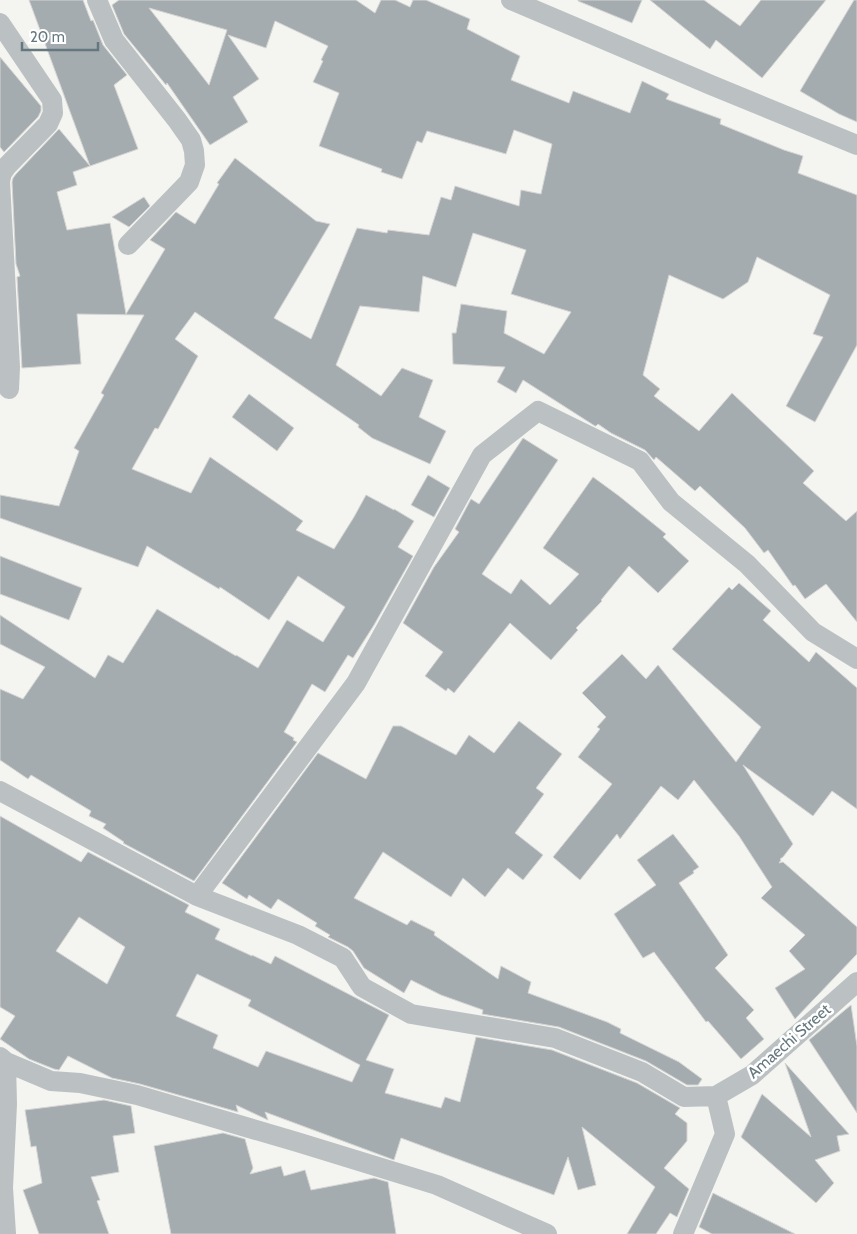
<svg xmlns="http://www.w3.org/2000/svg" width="857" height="1234" font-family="Cabin,sans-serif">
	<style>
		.building { fill: #a4acaf; stroke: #d5d5d3; fill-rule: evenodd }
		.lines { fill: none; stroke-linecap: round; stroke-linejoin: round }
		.minor { stroke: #bbc0c2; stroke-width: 20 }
		.labels { text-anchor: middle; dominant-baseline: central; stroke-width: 5; stroke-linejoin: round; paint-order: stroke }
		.street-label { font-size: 16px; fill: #66787f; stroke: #fff }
	</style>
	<rect width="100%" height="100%" fill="#f4f4f1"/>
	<path class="building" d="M 29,0 L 83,0 L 91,21 L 93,20 L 103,45 L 127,75 L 114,85 L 138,149 L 90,166 Z
		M 119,0 L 356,0 L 375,13 L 381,0 L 395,0 L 410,7 L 413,0 L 426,0 L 470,19 L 467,29 L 520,56 L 511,80 L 569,103 L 573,91 L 630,113 L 642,81 L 669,94 L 666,99 L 721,119 L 720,124 L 784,150 L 803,156 L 798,173 L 857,195 L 857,345 L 815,422 L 786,406 L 823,337 L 813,334 L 830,295 L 757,257 L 748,282 L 723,299 L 669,275 L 643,375 L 660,389 L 654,396 L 699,431 L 732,393 L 814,471 L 803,483 L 846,521 L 857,511 L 857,622 L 826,584 L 805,599 L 795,585 L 793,586 L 768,550 L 764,553 L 745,528 L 700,486 L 695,491 L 656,457 L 654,460 L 645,450 L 611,433 L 598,424 L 596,426 L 595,426 L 523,380 L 516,393 L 497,382 L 505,367 L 453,364 L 452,333 L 456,333 L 461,304 L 507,311 L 504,333 L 544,354 L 571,312 L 511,294 L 526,250 L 473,233 L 456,287 L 423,276 L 419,312 L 360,306 L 336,365 L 381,396 L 402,368 L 433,380 L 419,417 L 446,431 L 430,464 L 372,438 L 358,427 L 359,425 L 195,312 L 175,339 L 198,356 L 158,429 L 155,428 L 132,469 L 191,493 L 210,457 L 303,521 L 296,530 L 334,549 L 354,517 L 366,495 L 394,510 L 394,509 L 414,521 L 398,547 L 413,556 L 374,625 L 353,658 L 348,655 L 325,692 L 312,684 L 284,732 L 294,738 L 293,740 L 297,742 L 194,881 L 123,843 L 124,842 L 103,828 L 106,824 L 89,816 L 91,811 L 31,775 L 28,779 L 0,760 L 0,689 L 23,699 L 45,667 L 0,644 L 0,615 L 95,678 L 108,655 L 123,663 L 157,609 L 236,656 L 236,655 L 258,668 L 287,620 L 323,642 L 345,607 L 298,576 L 269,620 L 220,587 L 219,589 L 147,546 L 138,567 L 0,518 L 0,495 L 59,506 L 79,451 L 74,448 L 104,395 L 101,393 L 144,315 L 77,314 L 81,364 L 22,368 L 17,277 L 20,276 L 16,264 L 12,182 L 13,178 L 16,174 L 59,129 L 90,166 L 73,172 L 77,185 L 57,192 L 67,230 L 110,223 L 126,314 L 165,249 L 150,240 L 176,212 L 195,224 L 219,184 L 217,183 L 235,158 L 316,221 L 330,224 L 274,318 L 311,339 L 357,228 L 387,233 L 388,230 L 429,235 L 441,197 L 451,200 L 455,186 L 519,206 L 521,190 L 541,194 L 552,144 L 514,130 L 506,154 L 427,131 L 422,143 L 417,141 L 402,179 L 381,172 L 382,169 L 319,146 L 339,93 L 313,82 L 323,61 L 321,60 L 328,46 L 275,21 L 266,48 L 228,35 L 259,79 L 233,97 L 248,122 L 210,145 L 167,83 L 166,85 L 124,34 L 112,5 ZM 149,8 L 227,30 L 209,85 Z
		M 578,0 L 642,0 L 632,23 L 578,1 Z
		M 650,0 L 704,0 L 740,26 L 761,0 L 826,0 L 762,78 L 716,40 L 710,49 Z
		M 854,0 L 857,0 L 857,122 L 839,114 L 800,91 Z
		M 0,57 L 41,106 L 41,111 L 38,117 L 4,152 L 0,147 Z
		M 144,197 L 150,206 L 129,227 L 112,217 Z
		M 249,394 L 294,428 L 277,451 L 232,417 Z
		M 523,438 L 558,460 L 482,574 L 511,594 L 521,579 L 550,605 L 579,574 L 543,548 L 593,477 L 619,496 L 666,534 L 663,537 L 689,561 L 658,593 L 629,566 L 601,600 L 602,601 L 576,628 L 578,630 L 551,660 L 510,623 L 454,693 L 448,688 L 446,691 L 425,676 L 443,652 L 403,623 L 434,567 L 459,532 L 455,529 L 471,499 L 479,504 Z
		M 428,475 L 450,488 L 434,517 L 411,505 Z
		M 0,556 L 82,588 L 69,620 L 0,594 Z
		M 739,583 L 771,611 L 763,620 L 809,662 L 816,652 L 857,688 L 857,809 L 832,791 L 813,816 L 743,765 L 793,844 L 783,857 L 780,859 L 781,860 L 779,863 L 783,862 L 857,927 L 857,954 L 795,1019 L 775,988 L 805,969 L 789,951 L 805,935 L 761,898 L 772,887 L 739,836 L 694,780 L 678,800 L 661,786 L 620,839 L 617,834 L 580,880 L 553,857 L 612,784 L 578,757 L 600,729 L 597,727 L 606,717 L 582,693 L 622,654 L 646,679 L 658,665 L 736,762 L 761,727 L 672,649 L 729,587 L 732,590 Z
		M 519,721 L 562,754 L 536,788 L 544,794 L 515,833 L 543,855 L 523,880 L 508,868 L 485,897 L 463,878 L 451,897 L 383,852 L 354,898 L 407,925 L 411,920 L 435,932 L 434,935 L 498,979 L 501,966 L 531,982 L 528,993 L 607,1022 L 621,1029 L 620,1033 L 679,1062 L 702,1079 L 698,1085 L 687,1085 L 646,1061 L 559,1027 L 482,1014 L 483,1010 L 441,995 L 411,980 L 404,993 L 364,968 L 353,951 L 348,947 L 328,937 L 330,935 L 315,926 L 317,923 L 278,899 L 271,909 L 249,895 L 247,899 L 222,883 L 318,753 L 366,779 L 393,726 L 401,726 L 456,755 L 469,735 L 494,753 Z
		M 0,816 L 81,862 L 88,852 L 189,905 L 185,912 L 220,929 L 215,939 L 252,956 L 252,955 L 271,964 L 275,956 L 389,1015 L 366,1060 L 394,1069 L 385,1093 L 441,1108 L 445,1097 L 460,1102 L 476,1037 L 552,1050 L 637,1083 L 680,1108 L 675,1114 L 687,1123 L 687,1141 L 664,1168 L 689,1189 L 677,1217 L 670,1213 L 656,1234 L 627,1234 L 655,1187 L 582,1127 L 596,1185 L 578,1190 L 568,1157 L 554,1195 L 401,1138 L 394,1160 L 265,1112 L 268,1120 L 236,1105 L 238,1112 L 140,1084 L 112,1078 L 68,1056 L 59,1070 L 54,1069 L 29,1059 L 0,1039 L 15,1016 L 0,1007 ZM 79,917 L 125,947 L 107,984 L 56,951 ZM 197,974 L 251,1000 L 248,1006 L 360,1065 L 352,1082 L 266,1051 L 258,1067 L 213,1048 L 218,1035 L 176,1016 Z
		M 673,834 L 699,867 L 693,871 L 694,873 L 679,883 L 728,955 L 715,968 L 754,1010 L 746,1018 L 764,1039 L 741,1059 L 708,1021 L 706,1022 L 654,952 L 643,958 L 614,914 L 656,885 L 637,860 Z
		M 851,1005 L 857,1046 L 857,1113 L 809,1040 Z
		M 785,1063 L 849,1134 L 837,1136 L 840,1151 L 815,1160 L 834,1183 L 816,1203 L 741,1137 L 762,1094 L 811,1137 Z
		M 104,1100 L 131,1106 L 135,1133 L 113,1136 L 119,1172 L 91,1177 L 100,1200 L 97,1201 L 109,1234 L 39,1234 L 23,1190 L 42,1183 L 36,1146 L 31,1147 L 25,1110 Z
		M 223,1133 L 245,1139 L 253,1168 L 250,1174 L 281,1166 L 284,1176 L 305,1170 L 311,1190 L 374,1178 L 388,1182 L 396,1234 L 171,1234 L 154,1146 Z
		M 713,1193 L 795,1234 L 712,1234 L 699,1227 Z"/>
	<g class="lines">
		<path class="minor" d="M 97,0 L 114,40 L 177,120 L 191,140 L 194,151 L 195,165 L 189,182 L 128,245
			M 511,0 L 711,85 L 857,145
			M 0,23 L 52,100 L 53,113 L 48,124 L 7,166 L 2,173 L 0,181 L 10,367 L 9,389
			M 0,791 L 197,896 L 298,935 L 343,958 L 362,987 L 411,1014 L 555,1038 L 642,1072 L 684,1097 L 716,1096
			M 197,896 L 356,683 L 482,455 L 538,411 L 640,461 L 671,502 L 747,564 L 813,632 L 857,659
			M 0,1057 L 6,1062 L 7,1104 L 3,1188 L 6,1234
			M 6,1062 L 51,1081 L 80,1083 L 137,1095 L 297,1142 L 437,1185 L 547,1234
			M 683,1234 L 725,1134 L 716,1096 L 752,1075 L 857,982"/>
	</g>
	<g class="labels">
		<g class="street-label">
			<text transform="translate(789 1041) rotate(-41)">Amaechi Street</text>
		</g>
	</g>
	<path d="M22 42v8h76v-8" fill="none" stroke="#66787f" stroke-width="2.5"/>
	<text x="30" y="42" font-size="15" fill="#66787f" stroke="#ffffff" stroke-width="4" paint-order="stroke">20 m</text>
</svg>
